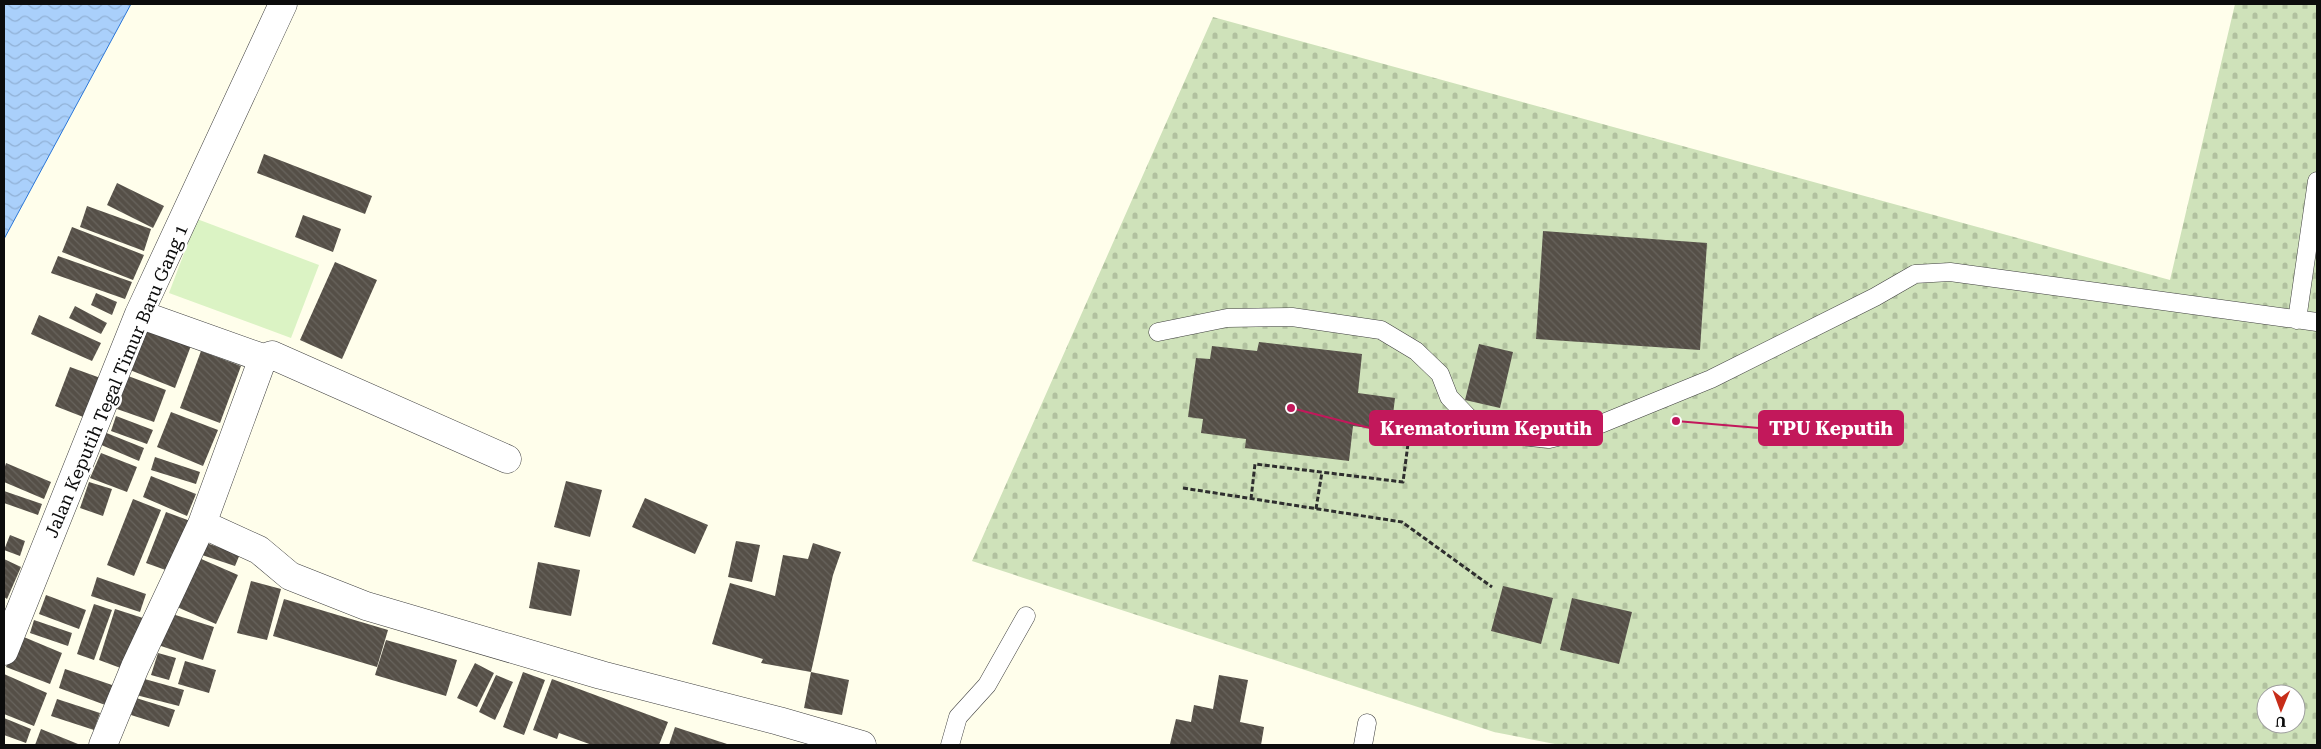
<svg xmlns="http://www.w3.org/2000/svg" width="2321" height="749" font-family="'Roboto Serif',serif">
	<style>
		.cemetery { fill: url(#cemetery-stones); fill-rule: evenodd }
		.pitch { fill: #dbf3c4 }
		.water { fill: url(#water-waves); stroke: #2b77d9 }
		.building { fill: url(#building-back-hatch) }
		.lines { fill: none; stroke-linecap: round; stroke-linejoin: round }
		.lane-casing { stroke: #3f3f3f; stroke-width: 19 }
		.street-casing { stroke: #3f3f3f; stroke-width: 29 }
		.path { stroke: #2e2e2e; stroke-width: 3; stroke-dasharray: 5 2.5; stroke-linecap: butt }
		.lane { stroke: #fff; stroke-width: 18 }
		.street { stroke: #fff; stroke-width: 28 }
		.labels { text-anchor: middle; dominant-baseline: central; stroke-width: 5; stroke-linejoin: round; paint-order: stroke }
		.street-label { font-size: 18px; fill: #0c0c0c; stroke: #fff }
		.leader { fill: none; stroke: #c2185b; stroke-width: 2 }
		.callout-dot { fill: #c2185b; stroke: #fff; stroke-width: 2 }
		.callout { fill: #c2185b; stroke: #c2185b; stroke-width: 2 }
		.callout-label { font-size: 19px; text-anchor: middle; font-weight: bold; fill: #fff }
	</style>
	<defs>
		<pattern id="cemetery-stones" width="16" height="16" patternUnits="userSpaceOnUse" patternTransform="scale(1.25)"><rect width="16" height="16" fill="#cfe2ba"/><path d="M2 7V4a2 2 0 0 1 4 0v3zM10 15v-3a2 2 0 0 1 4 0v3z" fill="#b1c19f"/></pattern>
		<pattern id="water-waves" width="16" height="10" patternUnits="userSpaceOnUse" patternTransform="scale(1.25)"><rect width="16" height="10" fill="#aad0fb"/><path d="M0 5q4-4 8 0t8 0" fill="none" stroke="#91b1d6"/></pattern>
		<pattern id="building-back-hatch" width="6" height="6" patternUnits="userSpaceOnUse" patternTransform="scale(1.25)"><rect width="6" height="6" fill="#554f47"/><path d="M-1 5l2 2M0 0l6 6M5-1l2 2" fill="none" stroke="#68645d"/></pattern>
	</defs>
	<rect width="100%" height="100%" fill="#fffeeb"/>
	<path class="cemetery" d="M 2235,4 L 2317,4 L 2317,745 L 1560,745 L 1494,732 L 972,561 L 1213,17 L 2170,280 ZM 2266,694 L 2296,694 L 2296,724 L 2266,724 Z"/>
	<path class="pitch" d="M 197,219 L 319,265 L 291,338 L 169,293 Z"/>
	<path class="water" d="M 4,4 L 131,4 L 4,239 Z"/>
	<path class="building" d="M 264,154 L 372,196 L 365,214 L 257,173 Z
		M 117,183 L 164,206 L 153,228 L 107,205 Z
		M 87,206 L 151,229 L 144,251 L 80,227 Z
		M 303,215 L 341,229 L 333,252 L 295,237 Z
		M 72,227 L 144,255 L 133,280 L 62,252 Z
		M 1543,231 L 1707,243 L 1700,350 L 1536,339 Z
		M 58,256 L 132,282 L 125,299 L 51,273 Z
		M 335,262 L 377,280 L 342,359 L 300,340 Z
		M 96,293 L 117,302 L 112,315 L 91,305 Z
		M 75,306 L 107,323 L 101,334 L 69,318 Z
		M 39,315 L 101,343 L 92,361 L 31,334 Z
		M 147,326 L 192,343 L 175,388 L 130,370 Z
		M 1259,342 L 1362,354 L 1358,393 L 1395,398 L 1391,431 L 1353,426 L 1349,461 L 1245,448 L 1246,439 L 1201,433 L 1203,419 L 1188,417 L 1196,358 L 1210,359 L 1212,346 L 1257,351 Z
		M 1479,344 L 1513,352 L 1500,408 L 1465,400 Z
		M 201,351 L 241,366 L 220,423 L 180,408 Z
		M 70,367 L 106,380 L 91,420 L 55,406 Z
		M 128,376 L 166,390 L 154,422 L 117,409 Z
		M 171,412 L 218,430 L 203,466 L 157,447 Z
		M 116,416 L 153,430 L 147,444 L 111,431 Z
		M 104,432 L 144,448 L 139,461 L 99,444 Z
		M 101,453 L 137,467 L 127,492 L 90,478 Z
		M 155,457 L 200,472 L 196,484 L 151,470 Z
		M 6,463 L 51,482 L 44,499 L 4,482 L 4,470 Z
		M 151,476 L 196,494 L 187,516 L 143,497 Z
		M 566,481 L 602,490 L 590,537 L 554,527 Z
		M 89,482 L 112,489 L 103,516 L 80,508 Z
		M 4,491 L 42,504 L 38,515 L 4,503 Z
		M 645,498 L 708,525 L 695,554 L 632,527 Z
		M 133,499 L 161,510 L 134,576 L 107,565 Z
		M 166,512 L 193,522 L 174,573 L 146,563 Z
		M 10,535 L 25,541 L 20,556 L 4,550 Z
		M 736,541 L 760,545 L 752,582 L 728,577 Z
		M 203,542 L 240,554 L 235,566 L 199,554 Z
		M 813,543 L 841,552 L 833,575 L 811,672 L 849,680 L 842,715 L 804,708 L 811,672 L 761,663 L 763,659 L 712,644 L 730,583 L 775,596 L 783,555 L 808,559 Z
		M 199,558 L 238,575 L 216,624 L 177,607 Z
		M 4,559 L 21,567 L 7,599 L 4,597 Z
		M 538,562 L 580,570 L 571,616 L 529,608 Z
		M 97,577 L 146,594 L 140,612 L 91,596 Z
		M 251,581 L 281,589 L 267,640 L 237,633 Z
		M 1503,586 L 1553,598 L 1541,644 L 1491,631 Z
		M 46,595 L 86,610 L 79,629 L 39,614 Z
		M 1572,598 L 1632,612 L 1619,664 L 1560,650 Z
		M 284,599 L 388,630 L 377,667 L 273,636 Z
		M 94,604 L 112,610 L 94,660 L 77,654 Z
		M 115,609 L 143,618 L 126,670 L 99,660 Z
		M 169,613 L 214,627 L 203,660 L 158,645 Z
		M 34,620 L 72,633 L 68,646 L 30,633 Z
		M 19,635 L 62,653 L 50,684 L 6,667 Z
		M 386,640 L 457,660 L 446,696 L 375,675 Z
		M 158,653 L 176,658 L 169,680 L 151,675 Z
		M 185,661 L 216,670 L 209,693 L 178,684 Z
		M 475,663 L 494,673 L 477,707 L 457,698 Z
		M 65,669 L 115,686 L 108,706 L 59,688 Z
		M 523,672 L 545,680 L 524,735 L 503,727 Z
		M 4,674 L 47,693 L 34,726 L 4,714 Z
		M 496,675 L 513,682 L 495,720 L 479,712 Z
		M 1219,675 L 1248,680 L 1240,722 L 1264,727 L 1261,745 L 1170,744 L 1176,719 L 1191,722 L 1194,705 L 1213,709 Z
		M 141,678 L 184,690 L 179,706 L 136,695 Z
		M 552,679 L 668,722 L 659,745 L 592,745 L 559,733 L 557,739 L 533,730 Z
		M 136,698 L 175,710 L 169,727 L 131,715 Z
		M 57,699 L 100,713 L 94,730 L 51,716 Z
		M 4,718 L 31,729 L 26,743 L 4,735 Z
		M 675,727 L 724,743 L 730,745 L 669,745 Z
		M 41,729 L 78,744 L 77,745 L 35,745 Z"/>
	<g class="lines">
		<defs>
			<path id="lane" d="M 2297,320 L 2317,181
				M 1158,332 L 1227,318 L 1292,317 L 1381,330 L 1416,351 L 1440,374 L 1449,397 L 1468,417 L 1493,433 L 1549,439 L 1586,430 L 1711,379 L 1875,297 L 1915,274 L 1950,272 L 2317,322
				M 950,745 L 958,717 L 987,685 L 1026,616
				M 1363,745 L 1367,723"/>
			<path id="street" d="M 139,314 L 263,358 L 272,355 L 507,459
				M 202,524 L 259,550 L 290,576 L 366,606 L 601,675 L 779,721 L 862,745
				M 4,651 L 139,314 L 283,4
				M 103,745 L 135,667 L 202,524 L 263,358"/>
		</defs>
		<use href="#lane" class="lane-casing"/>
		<use href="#street" class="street-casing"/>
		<path class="path" d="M 1183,488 L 1402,522 L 1492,587
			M 1251,499 L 1255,464 L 1403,482 L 1411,421 L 1435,420
			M 1316,509 L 1322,472"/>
		<use href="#lane" class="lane"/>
		<use href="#street" class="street"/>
	</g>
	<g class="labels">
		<g class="street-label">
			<text transform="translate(116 381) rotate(-67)">Jalan Keputih Tegal Timur Baru Gang 1</text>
		</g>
	</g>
	<path class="leader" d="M1291 408L1370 428M1676 421L1759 428"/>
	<g class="callout-dot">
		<circle cx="1291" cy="408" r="5"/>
		<circle cx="1676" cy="421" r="5"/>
	</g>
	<g class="callout">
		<rect x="1370" y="411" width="232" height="34" rx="5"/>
		<rect x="1759" y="411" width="144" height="34" rx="5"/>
	</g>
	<g class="callout-label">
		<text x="1486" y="435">Krematorium Keputih</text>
		<text x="1831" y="435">TPU Keputih</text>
	</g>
	<rect width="2321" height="749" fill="none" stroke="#0c0c0c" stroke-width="10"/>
	<g transform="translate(2281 709) rotate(181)"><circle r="24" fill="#ffffff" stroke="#9e9e9e"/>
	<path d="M0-4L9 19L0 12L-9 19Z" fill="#c72d19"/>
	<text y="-8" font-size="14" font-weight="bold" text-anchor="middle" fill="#0c0c0c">U</text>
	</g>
</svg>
